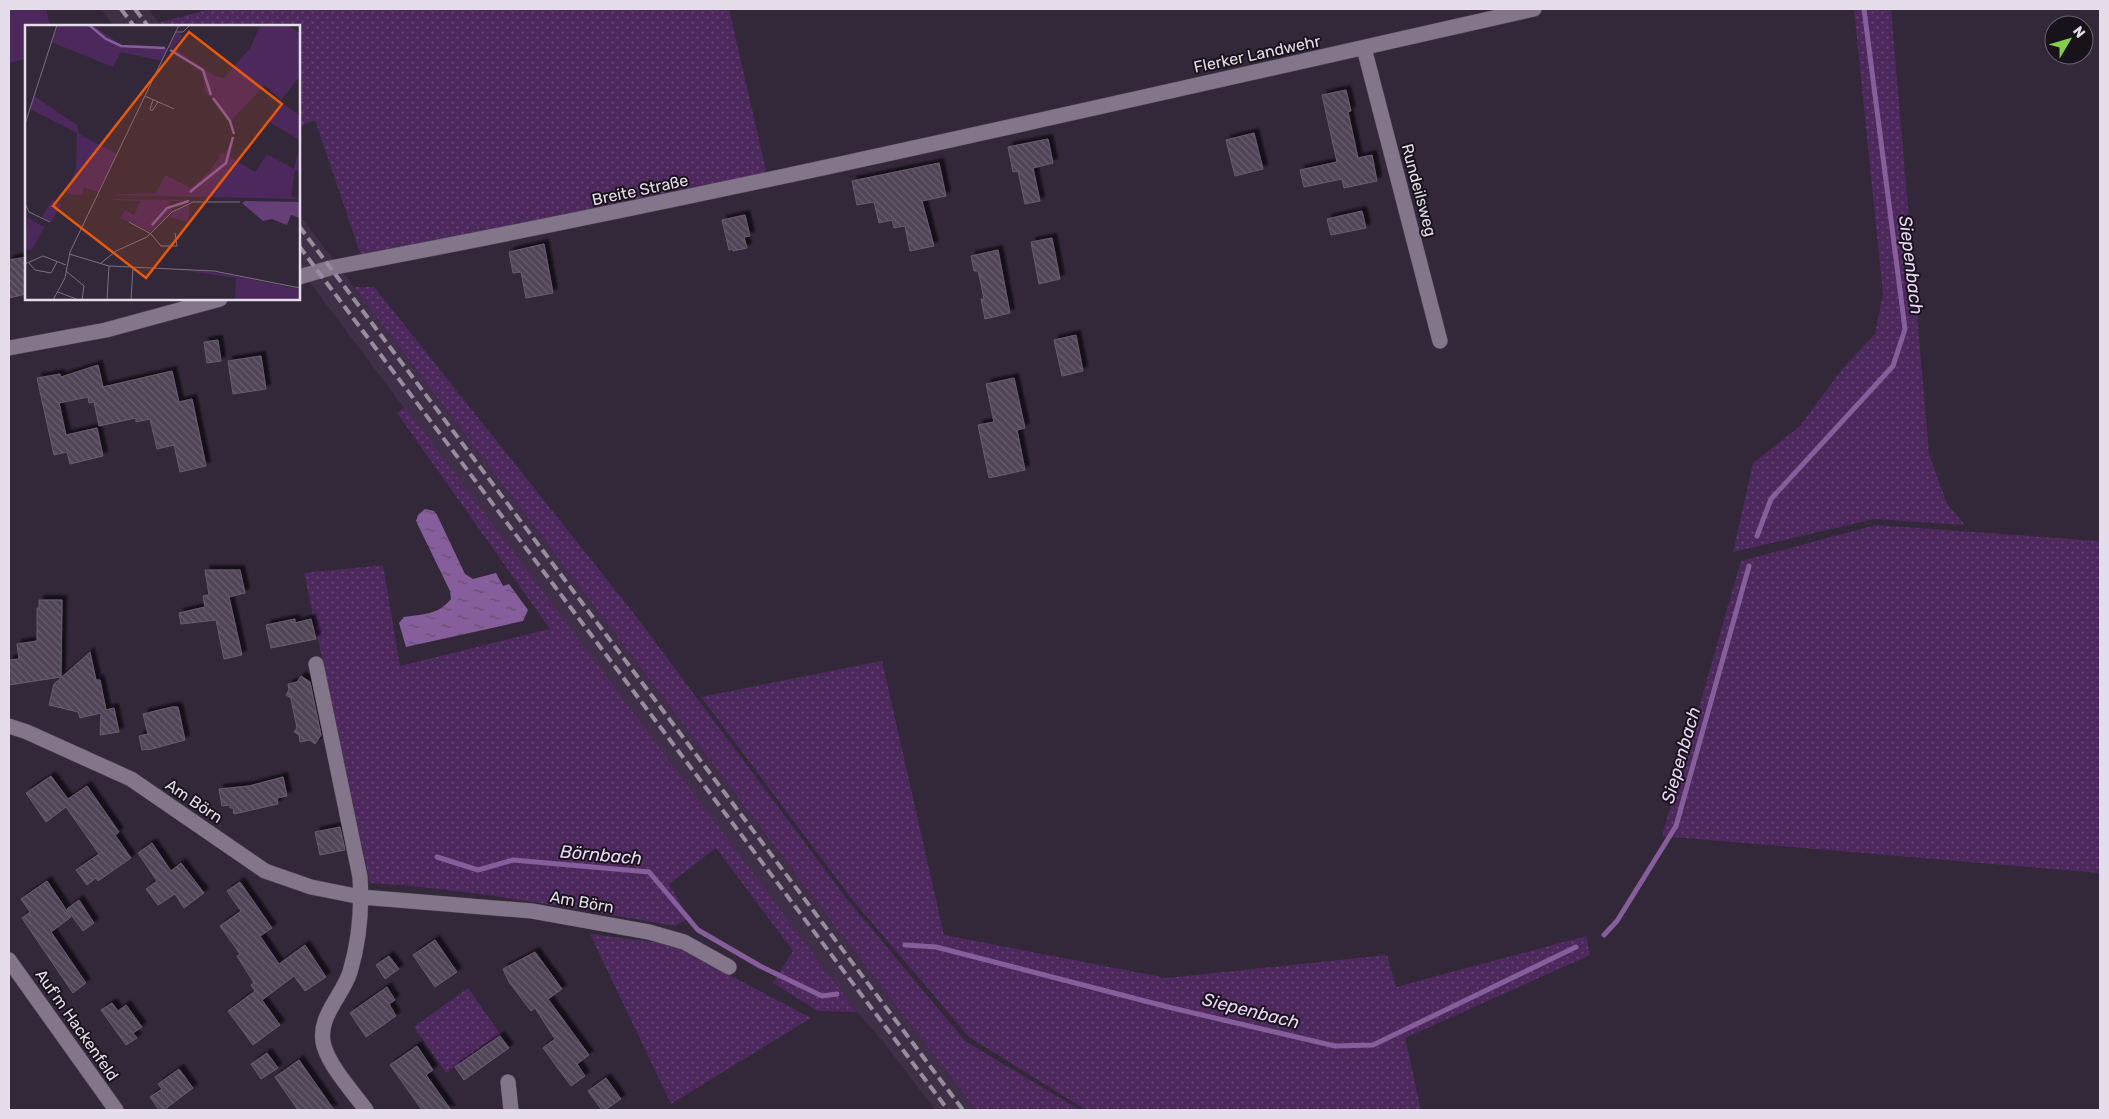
<svg xmlns="http://www.w3.org/2000/svg" width="2109" height="1119" font-family="Rubik,sans-serif">
	<style>
		.built { fill: #3f2f47 }
		.grass { fill: url(#grass-dots) }
		.green { fill: #4c285d }
		.water { fill: url(#water-ripples) }
		.lines { fill: none; stroke-linecap: round; stroke-linejoin: round }
		.stream { stroke: #865e9b; stroke-width: 5 }
		.building { fill: url(#building-back-hatch); stroke: #695b70; filter: url(#shadow) }
		.street-casing { stroke: #504555; stroke-width: 16 }
		.secondary-casing { stroke: #504555; stroke-width: 16 }
		.street { stroke: #83758a; stroke-width: 15 }
		.secondary { stroke: #83758a; stroke-width: 15 }
		.rail { stroke: #978d9c; stroke-width: 4; stroke-dasharray: 10 5; stroke-linecap: butt }
		.labels { text-anchor: middle; dominant-baseline: central; stroke-width: 4; stroke-linejoin: round; paint-order: stroke }
		.street-label { font-size: 16px; fill: #e5dde9; stroke: #18131b }
		.water-label { font-size: 18px; font-style: italic; fill: #ecd5f8; stroke: #18131b }
		.inset-river { fill: none; stroke: #865e9b; stroke-width: 2.5 }
		.inset-road { fill: none; stroke: #7a7080; stroke-width: 1 }
		.view { fill: #e8590c; fill-opacity: 0.15; stroke: #e8590c; stroke-width: 2.5 }
		.inset-edge { fill: none; stroke: #e5dde9; stroke-width: 2.5 }
	</style>
	<defs>
		<pattern id="grass-dots" width="8" height="8" patternUnits="userSpaceOnUse" patternTransform="scale(1.25)"><rect width="8" height="8" fill="#4c285d"/><path d="M2 2h.1M6 6h.1" fill="none" stroke="#664774" stroke-width="1.8" stroke-linecap="round"/></pattern>
		<pattern id="water-ripples" width="26" height="14" patternUnits="userSpaceOnUse" patternTransform="scale(1.25)"><rect width="26" height="14" fill="#865e9b"/><path d="M2 4q2-2 4 0t4 0M15 11q2-2 4 0t4 0" fill="none" stroke="#665070"/></pattern>
		<pattern id="building-back-hatch" width="6" height="6" patternUnits="userSpaceOnUse" patternTransform="scale(1.25)"><rect width="6" height="6" fill="#504457"/><path d="M-1 5l2 2M0 0l6 6M5-1l2 2" fill="none" stroke="#695f6f"/></pattern>
		<filter id="shadow"><feDropShadow dx="4.5" dy="-4.5" stdDeviation="1" flood-color="#0009"/></filter>
	</defs>
	<rect width="100%" height="100%" fill="#33283a"/>
	<path class="built" d="M 101,9 L 148,9 L 161,26 L 114,26 Z
		M 299,214 L 818,904 L 976,1110 L 935,1110 L 884,1043 L 857,1012 L 299,268 Z"/>
	<path class="grass" d="M 211,9 L 729,9 L 767,175 L 361,256 L 315,120 L 299,127 L 299,26 L 161,26 L 158,23 Z
		M 1854,9 L 1891,9 L 1929,454 L 1947,504 L 1965,525 L 1874,519 L 1733,552 L 1753,463 L 1799,427 L 1844,367 L 1875,334 L 1883,294 Z
		M 354,287 L 374,287 L 632,611 L 846,898 L 965,1041 L 1080,1110 L 976,1110 L 818,904 Z
		M 405,407 L 857,1012 L 818,1011 L 773,983 L 793,951 L 716,848 L 669,884 L 689,918 L 675,926 C 575,909 473,889 370,883 L 304,573 L 383,565 L 400,666 L 550,629 L 397,413 Z
		M 1876,525 L 2100,541 L 2100,873 L 1662,836 L 1741,561 Z
		M 882,661 L 944,935 L 1167,978 L 1387,955 L 1396,987 L 1586,936 L 1590,955 L 1405,1038 L 1421,1110 L 1086,1110 L 969,1037 L 851,898 L 701,697 Z
		M 590,934 L 670,944 L 811,1018 L 671,1104 Z
		M 468,988 L 501,1035 L 446,1073 L 414,1027 Z"/>
	<path class="green" d="M 9,9 L 46,9 L 50,26 L 26,26 L 26,59 L 9,63 Z"/>
	<path class="water" d="M 425,509 L 434,511 L 437,515 L 465,574 L 473,579 L 496,573 L 503,586 L 509,584 L 528,610 L 523,621 L 406,647 L 399,623 L 404,617 C 423,614 438,615 451,599 L 450,591 L 416,521 L 418,515 Z"/>
	<g class="lines">
		<path class="stream" d="M 1757,536 L 1771,499 L 1893,366 L 1905,329 L 1864,9
			M 437,857 L 478,870 L 513,860 L 649,872 L 698,930 L 760,966 L 822,996 L 837,994
			M 1604,935 L 1617,921 L 1676,826 L 1749,566
			M 905,945 L 936,947 L 1172,1008 L 1335,1046 L 1373,1045 L 1576,947"/>
	</g>
	<path class="building" d="M 1346,90 L 1351,111 L 1348,112 L 1358,158 L 1372,155 L 1377,181 L 1344,188 L 1342,179 L 1304,187 L 1300,170 L 1337,162 L 1322,95 Z
		M 1254,133 L 1263,169 L 1235,176 L 1226,140 Z
		M 1048,139 L 1053,163 L 1033,168 L 1040,201 L 1025,204 L 1018,171 L 1013,172 L 1008,147 Z
		M 939,163 L 946,196 L 922,201 L 934,246 L 910,251 L 905,226 L 894,228 L 892,220 L 879,223 L 874,202 L 857,205 L 852,181 Z
		M 1362,211 L 1366,228 L 1331,235 L 1327,219 Z
		M 745,215 L 750,236 L 744,237 L 747,248 L 733,251 L 733,249 L 729,250 L 722,220 Z
		M 1052,238 L 1060,279 L 1039,284 L 1031,242 Z
		M 544,244 L 553,293 L 526,298 L 521,272 L 513,273 L 509,252 Z
		M 998,250 L 1010,313 L 985,319 L 981,299 L 984,299 L 981,284 L 978,271 L 974,271 L 971,256 Z
		M 26,257 L 26,294 L 9,298 L 9,260 Z
		M 1076,335 L 1083,371 L 1062,376 L 1054,340 Z
		M 218,340 L 221,361 L 207,363 L 204,342 Z
		M 261,356 L 266,389 L 233,394 L 228,361 Z
		M 98,365 L 103,387 L 172,371 L 179,402 L 192,399 L 206,466 L 180,472 L 174,445 L 157,449 L 150,419 L 136,422 L 136,418 L 99,426 L 94,402 L 89,403 L 88,397 L 59,403 L 66,435 L 97,428 L 103,456 L 70,464 L 67,452 L 54,455 L 37,378 L 60,374 L 61,377 Z
		M 1014,378 L 1025,428 L 1017,430 L 1025,470 L 989,478 L 978,425 L 994,422 L 986,384 Z
		M 205,570 L 240,570 L 245,593 L 229,597 L 242,655 L 224,659 L 216,620 L 181,624 L 179,613 L 205,607 L 203,596 L 209,595 Z
		M 39,600 L 62,600 L 61,677 L 9,685 L 9,660 L 19,659 L 17,644 L 37,641 L 37,608 L 39,608 Z
		M 295,619 L 295,623 L 311,619 L 316,639 L 271,648 L 266,625 Z
		M 90,652 L 96,680 L 100,680 L 106,710 L 114,708 L 119,732 L 100,735 L 101,713 L 80,718 L 78,712 L 49,705 L 54,684 Z
		M 301,676 L 310,682 L 321,735 L 315,744 L 310,740 L 300,742 L 299,735 L 294,732 L 297,728 L 292,704 L 291,698 L 286,695 L 289,690 L 288,684 L 297,682 Z
		M 172,707 L 178,707 L 185,740 L 152,749 L 142,750 L 139,736 L 148,734 L 143,714 Z
		M 51,776 L 68,799 L 87,786 L 119,832 L 115,835 L 131,858 L 98,881 L 96,878 L 87,885 L 76,870 L 99,854 L 66,807 L 46,822 L 26,793 Z
		M 283,777 L 287,796 L 277,798 L 278,804 L 234,814 L 233,808 L 230,808 L 230,805 L 222,806 L 219,789 L 249,786 Z
		M 340,827 L 345,850 L 320,855 L 315,832 Z
		M 152,843 L 171,871 L 181,863 L 204,893 L 184,908 L 175,894 L 158,905 L 146,889 L 157,881 L 138,853 Z
		M 47,881 L 71,917 L 51,932 L 86,983 L 73,993 L 22,918 L 30,912 L 21,899 Z
		M 240,882 L 272,928 L 260,936 L 279,964 L 305,945 L 326,977 L 305,991 L 294,976 L 262,1000 L 280,1025 L 253,1045 L 228,1011 L 255,991 L 251,985 L 254,983 L 237,956 L 240,954 L 220,926 L 241,911 L 227,891 Z
		M 79,900 L 94,923 L 83,931 L 67,909 Z
		M 435,940 L 457,972 L 435,987 L 413,955 Z
		M 535,952 L 562,989 L 548,999 L 589,1055 L 577,1064 L 585,1076 L 571,1086 L 543,1048 L 555,1039 L 535,1008 L 531,1011 L 509,982 L 503,969 Z
		M 389,956 L 399,969 L 385,979 L 376,965 Z
		M 387,987 L 395,1000 L 389,1004 L 396,1016 L 366,1037 L 350,1013 Z
		M 112,1003 L 118,1011 L 126,1005 L 142,1027 L 133,1033 L 137,1038 L 126,1045 L 101,1010 Z
		M 500,1036 L 509,1048 L 464,1080 L 455,1067 Z
		M 417,1046 L 433,1070 L 426,1075 L 451,1110 L 422,1110 L 390,1065 Z
		M 267,1053 L 278,1068 L 261,1079 L 251,1064 Z
		M 299,1060 L 334,1110 L 298,1110 L 275,1077 Z
		M 179,1069 L 193,1088 L 164,1110 L 159,1110 L 150,1097 L 162,1089 L 158,1084 Z
		M 606,1078 L 621,1099 L 605,1110 L 602,1110 L 588,1091 Z"/>
	<g class="lines">
		<defs>
			<path id="street" d="M 1364,48 L 1440,341
				M 316,664 L 360,877 C 362,908 359,942 350,972 C 342,997 316,1018 324,1046 C 330,1067 353,1092 366,1110
				M 9,726 L 27,732 L 131,779 L 265,871 L 311,887 L 361,897 L 532,911 L 649,932 L 684,942 L 729,967
				M 9,960 L 116,1110
				M 508,1082 L 511,1110"/>
			<path id="secondary" d="M 299,277 L 330,268 C 734,192 1134,99 1534,9
				M 9,348 L 106,330 L 220,299"/>
		</defs>
		<use href="#street" class="street-casing"/>
		<use href="#secondary" class="secondary-casing"/>
		<use href="#street" class="street"/>
		<use href="#secondary" class="secondary"/>
		<path class="rail" d="M 121,9 L 134,26
			M 135,9 L 148,26
			M 299,226 L 963,1110
			M 299,246 L 948,1110"/>
	</g>
	<g class="labels">
		<g class="street-label">
			<text transform="translate(1257 54) rotate(-12)">Flerker Landwehr</text>
			<text transform="translate(640 190) rotate(-12)">Breite Straße</text>
			<text transform="translate(1419 190) rotate(75)">Rundeilsweg</text>
			<text transform="translate(194 801) rotate(34)">Am Börn</text>
			<text transform="translate(582 902) rotate(10)">Am Börn</text>
			<text transform="translate(77 1025) rotate(55)">Auf'm Hackenfeld</text>
		</g>
		<g class="water-label">
			<text transform="translate(1911 265) rotate(83)">Siepenbach</text>
			<text transform="translate(1681 755) rotate(-74)">Siepenbach</text>
			<text transform="translate(601 855) rotate(5)">Börnbach</text>
			<text transform="translate(1251 1011) rotate(14)">Siepenbach</text>
		</g>
	</g>
	<g transform="translate(25 25)">
		<rect width="275" height="275" fill="#33283a"/>
		<path d="M 33,0 L 67,0 L 98,21 L 142,23 L 137,36 L 96,27 L 88,42 L 26,17 ZM 235,0 L 262,0 L 275,8 L 275,51 L 256,75 L 240,60 L 205,97 L 187,73 L 192,61 L 186,73 L 180,66 L 177,47 L 144,22 L 151,8 L 155,9 L 158,11 L 148,23 L 190,51 L 199,53 L 226,22 ZM 9,71 L 52,100 L 54,109 L 92,129 L 73,167 L 59,162 L 57,170 L 41,169 L 51,143 L 52,108 L 5,84 ZM 259,79 L 275,91 L 275,115 L 244,97 ZM 208,110 L 205,132 L 230,147 L 242,129 L 269,144 L 275,120 L 275,147 L 270,145 L 266,171 L 275,174 L 75,170 L 131,168 L 140,150 L 166,163 L 184,147 L 197,128 L 200,129 ZM 88,175 L 88,174 L 167,175 L 159,180 L 158,176 L 145,176 L 145,182 L 148,185 L 125,207 L 95,193 L 100,185 L 109,190 L 115,176 ZM 165,179 L 163,197 L 144,192 L 150,186 ZM 149,244 L 189,247 L 275,264 L 275,275 L 210,275 L 211,253 Z" fill="#4c285d"/>
		<path d="M 220,176 L 275,177 L 275,193 L 266,190 L 262,200 L 247,194 L 238,196 L 217,178 Z" fill="#663f79"/>
		<path d="M 27,175 L 36,180 L 26,197 L 17,192 ZM 3,193 L 19,202 L 6,226 L 0,223 Z" fill="#4c285d"/>
		<path class="inset-river" d="M 64,0 L 81,14 L 96,21 L 140,23M 145,25 L 178,45 L 186,70M 188,73 L 205,96 L 209,109M 165,167 L 201,138 L 208,112M 127,200 L 142,183 L 164,176"/>
		<path class="inset-road" d="M 151,7 L 158,7 L 165,0M 120,71 L 149,84M 128,75 L 125,84 L 127,86 L 133,77M 0,99 L 32,0M 0,178 L 4,187 L 25,197M 104,197 L 126,209 L 136,221 L 152,221 L 150,208M 44,229 L 84,241 L 189,246 L 275,263M 4,238 L 10,245 L 26,248 L 32,237M 76,238 L 91,226 L 122,212 L 147,187 L 168,177 L 215,177M 0,239 L 18,231 L 41,240M 41,246 L 59,261 L 57,275M 33,267 L 54,275M 28,275 L 40,253 L 45,227 L 154,0M 82,275 L 84,241M 106,275 L 108,242"/>
		<path class="view" d="M 164,7 L 257,79 L 121,253 L 28,181 Z"/>
		<rect width="275" height="275" class="inset-edge"/>
	</g>
	<rect width="2109" height="1119" fill="none" stroke="#e5dde9" stroke-width="20"/>
	<g transform="translate(2069 40) rotate(52)"><circle r="24" fill="#18131b" stroke="#6a646d"/>
	<path d="M0-4L9 19L0 12L-9 19Z" fill="#86cf4c"/>
	<text y="-8" font-size="14" font-weight="bold" text-anchor="middle" fill="#e5dde9">N</text>
	</g>
</svg>
